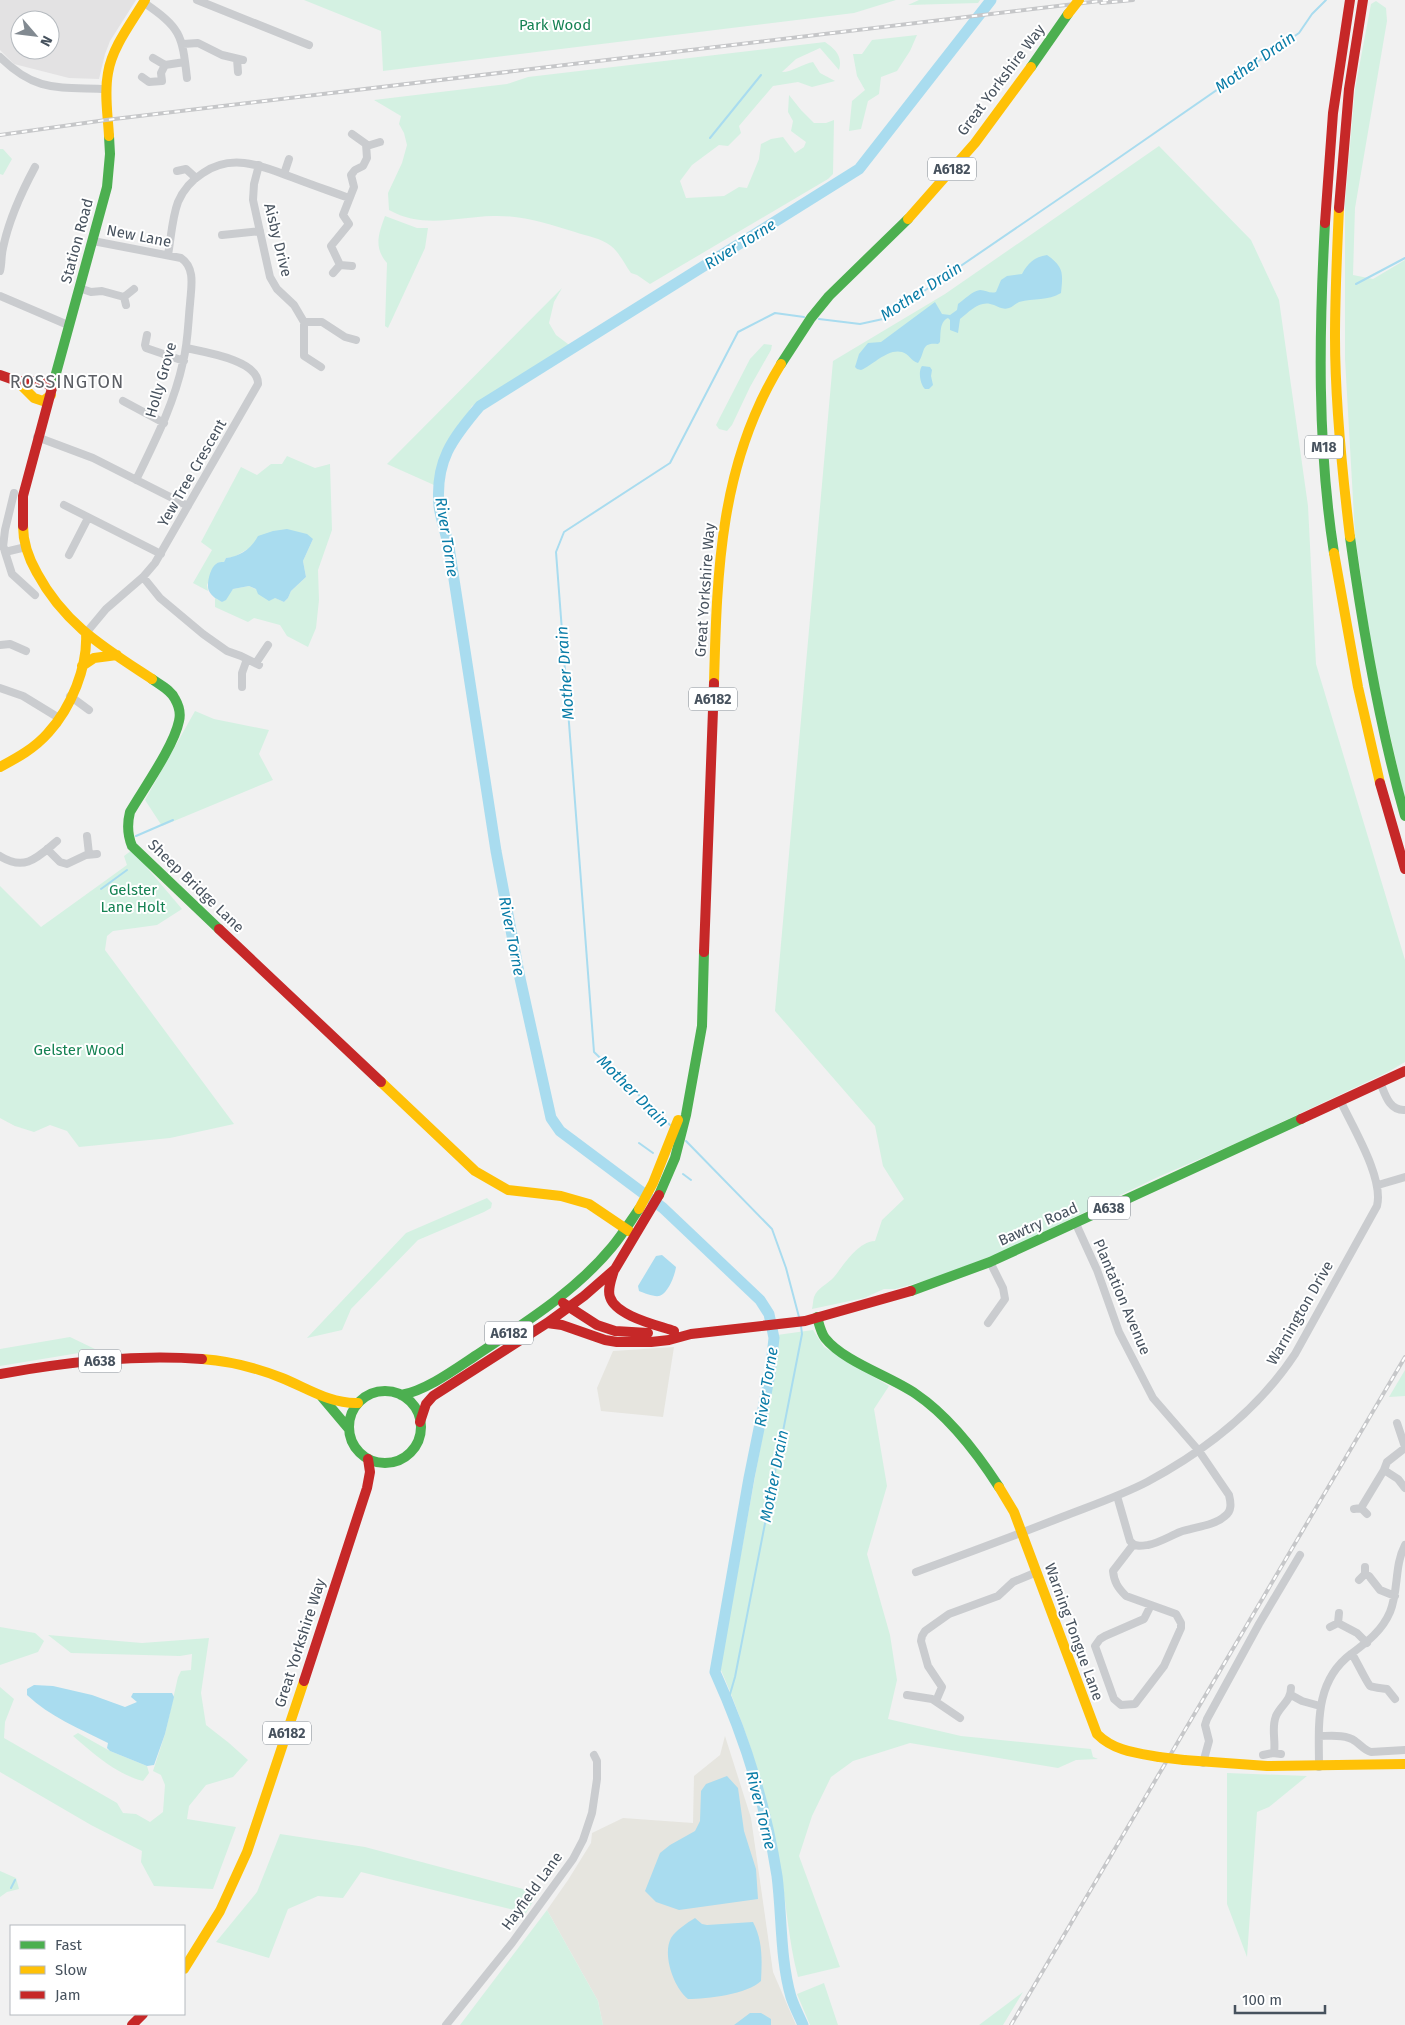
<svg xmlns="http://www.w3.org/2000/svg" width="1405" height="2025" font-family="'Fira Sans',sans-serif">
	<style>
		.commercial { fill: #e6e5df }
		.education { fill: #e3e2e3; fill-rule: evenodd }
		.green { fill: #d4f1e2 }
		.water { fill: #a9dcef }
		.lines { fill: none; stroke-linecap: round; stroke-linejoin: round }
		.stream { stroke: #a9dcef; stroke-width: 2 }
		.river { stroke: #a9dcef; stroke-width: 11 }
		.street { stroke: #cacccf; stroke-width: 8 }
		.fast { stroke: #4caf50; stroke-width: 10 }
		.slow { stroke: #ffc107; stroke-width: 10 }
		.jam { stroke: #c62828; stroke-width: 10 }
		.rail-casing { stroke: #c6c7c9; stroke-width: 4 }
		.rail { stroke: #fff; stroke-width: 2; stroke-dasharray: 5.5; stroke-linecap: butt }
		.slow-bridge { stroke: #ffc107; stroke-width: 10 }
		.labels { text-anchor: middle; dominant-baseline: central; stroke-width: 4; stroke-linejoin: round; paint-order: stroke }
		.shield { fill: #fff; stroke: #7e868e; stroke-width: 1 }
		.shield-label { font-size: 14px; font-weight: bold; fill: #47525e }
		.park-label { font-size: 15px; fill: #158253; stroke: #fff }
		.street-label { font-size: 15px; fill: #47525e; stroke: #fff }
		.water-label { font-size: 16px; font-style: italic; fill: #097ca7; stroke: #fff }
		.quarter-label { font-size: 18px; letter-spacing: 1px; fill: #5c5f65; stroke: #fff }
	</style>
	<rect width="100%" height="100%" fill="#f1f1f1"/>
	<path class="commercial" d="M 674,1347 L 663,1417 L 601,1411 L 597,1388 L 613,1351 Z
		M 725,1736 L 751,1818 L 773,1972 L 796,2025 L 603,2025 L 598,2001 L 547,1910 L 568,1880 L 591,1843 L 592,1833 L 623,1818 L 693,1823 L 694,1776 L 720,1755 Z"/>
	<path class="education" d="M 0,0 L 136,0 L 110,41 L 105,54 L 99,79 L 69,78 L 14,64 L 0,50 ZM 20,20 L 50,20 L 50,50 L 20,50 Z"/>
	<path class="green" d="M 304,0 L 896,0 L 854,13 L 383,71 L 381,31 Z
		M 919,0 L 980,0 L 978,3 L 908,5 Z
		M 1376,1 L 1386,8 L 1387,21 L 1355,208 L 1353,275 L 1373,279 L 1405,260 L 1405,801 L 1374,664 L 1355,535 L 1345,359 L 1345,203 L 1355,89 L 1371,4 Z
		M 917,35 L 910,51 L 897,71 L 881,77 L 879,94 L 868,101 L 861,129 L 849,131 L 852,101 L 865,90 L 857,76 L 853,54 L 862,54 L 872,40 Z
		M 825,42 C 835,49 843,56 839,70 L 820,48 L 796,59 L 782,72 C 793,72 802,64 813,62 L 820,73 L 835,81 L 812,87 L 798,82 L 773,86 L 739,126 L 741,133 L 728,146 L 719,145 L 692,165 L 680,181 L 686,198 L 724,196 L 739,187 L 747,188 L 759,159 L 761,144 L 771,139 L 783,137 L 795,153 L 804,147 L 806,142 L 791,131 L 793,121 L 788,112 L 789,95 L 801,110 L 814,123 L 826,123 L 834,120 L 833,174 L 828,179 L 650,284 L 637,275 L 631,273 C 625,265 619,252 611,246 C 601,238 586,236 575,232 C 548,224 522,215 493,216 C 457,217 423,229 389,210 L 388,193 L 402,163 L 407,145 L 404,133 L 399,124 L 401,116 L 374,100 L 507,84 L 528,77 Z
		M 1159,146 L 1251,240 L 1279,300 L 1308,506 L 1316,664 L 1405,960 L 1405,1062 L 1388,1072 L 1239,1142 L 1158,1177 L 1002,1252 L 935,1278 L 895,1289 L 884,1289 L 864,1298 L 812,1309 C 813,1305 813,1300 814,1297 C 818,1287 827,1285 834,1277 C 844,1265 857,1242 875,1241 L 882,1220 L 904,1199 L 883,1166 L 875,1126 L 775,1011 L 833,361 L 945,294 Z
		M 0,149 L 3,149 L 12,159 L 3,175 L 0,174 Z
		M 385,216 L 417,228 L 428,228 L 425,248 L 388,328 L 385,326 L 387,263 C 373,247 379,233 385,216 Z
		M 562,288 L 554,302 L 549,323 L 556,335 L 572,347 L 472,406 L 439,459 L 434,485 L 387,464 Z
		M 764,344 L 772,345 L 771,350 L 750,387 L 732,425 L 727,431 L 719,429 L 716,425 L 750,359 Z
		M 287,456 L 315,468 L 330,464 L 332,530 L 318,570 L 319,600 L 316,628 L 308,647 L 287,636 L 280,625 L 254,618 L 248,622 L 215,607 L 215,598 L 222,602 L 233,589 L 249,586 L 284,602 L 288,598 L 291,591 L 306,577 L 303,561 L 313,539 L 253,546 L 234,557 L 226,558 L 224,562 L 217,563 L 207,585 L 208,591 L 193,583 L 212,550 L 201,542 L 241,467 L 257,475 L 271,464 L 282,464 Z
		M 195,711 L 214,719 L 269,730 L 259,754 L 273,780 L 162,826 L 145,800 Z
		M 132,850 L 182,909 L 157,925 L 113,931 L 107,936 L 105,950 L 234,1124 L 170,1138 L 79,1147 L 67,1131 L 50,1125 L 34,1132 L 15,1126 L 0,1118 L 0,886 L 41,927 L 127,865 L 124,856 Z
		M 487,1198 L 492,1203 L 491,1208 L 484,1212 L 418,1240 L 351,1309 L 342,1330 L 307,1338 L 406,1233 Z
		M 813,1330 L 824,1347 L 889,1386 L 874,1409 L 887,1486 L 867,1554 L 890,1635 L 897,1680 L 888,1719 L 961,1736 L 1091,1749 L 1093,1757 L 1098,1759 L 1076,1760 L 1058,1768 L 910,1743 L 853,1761 L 831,1777 L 812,1816 L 799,1856 L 840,1967 L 798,1977 C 788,1939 786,1899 779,1860 C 767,1795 747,1729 720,1668 L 776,1362 L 777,1335 Z
		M 70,1337 L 97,1350 L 0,1366 L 0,1349 Z
		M 1405,1370 L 1405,1396 L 1389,1397 Z
		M 0,1627 L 35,1633 L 44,1641 L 38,1652 L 0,1665 Z
		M 48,1635 L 142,1643 L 209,1638 L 201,1693 L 206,1725 L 229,1743 L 248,1760 L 233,1777 L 206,1785 L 189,1806 L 187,1819 L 236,1827 L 213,1889 L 154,1886 L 141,1862 L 142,1851 L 91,1825 L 0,1772 L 0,1687 L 14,1699 L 5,1722 L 4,1738 L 117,1803 L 123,1813 L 136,1814 L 150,1822 L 163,1812 L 165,1785 L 161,1775 L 153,1771 L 165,1734 L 178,1677 L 181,1671 L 191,1670 L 192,1654 L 180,1656 L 71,1653 Z
		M 78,1733 L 110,1751 L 147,1766 L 149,1773 L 143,1781 C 116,1774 94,1754 73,1736 Z
		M 1227,1773 L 1307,1776 L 1269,1807 L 1257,1812 L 1247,1957 L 1227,1904 Z
		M 280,1834 L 365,1847 L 538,1893 L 526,1913 L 361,1872 L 343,1898 L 318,1896 L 288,1909 L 269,1958 L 216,1942 L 257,1892 Z
		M 0,1871 L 16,1878 L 19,1889 L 7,1892 L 0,1897 Z
		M 547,1910 L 598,2001 L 603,2025 L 460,2025 Z
		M 824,1983 L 838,2025 L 810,2025 L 797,1994 Z
		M 1023,1992 L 1003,2025 L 979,2025 Z"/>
	<path class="water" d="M 1047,255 C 1064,267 1063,273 1061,293 C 1048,301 1034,298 1019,302 C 1015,304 1013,307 1009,308 C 1003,310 999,307 994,305 C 980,299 970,311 960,319 L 958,333 L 950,330 L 950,320 L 948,318 C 939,322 941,334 940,342 L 938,344 C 920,342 926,352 918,363 C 911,361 909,354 902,352 C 888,348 873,365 861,370 L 857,369 L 855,367 L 859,354 L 868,343 L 881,342 L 935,302 L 942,314 L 950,315 L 957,310 L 958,304 C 964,300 972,291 980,290 C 986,290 990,294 996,292 L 1001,280 L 1007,276 L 1022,274 C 1028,263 1034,257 1047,255 Z
		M 922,366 L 930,367 L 932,370 L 931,376 L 933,385 L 929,389 L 925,389 C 920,384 918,371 922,366 Z
		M 287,529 L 307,534 L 313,539 L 303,561 L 306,577 L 291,591 L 288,598 L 284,602 L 275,598 L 269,601 L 258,594 L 256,589 L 249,586 L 233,589 L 226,600 L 222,602 C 217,599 212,597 209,591 C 206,585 210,568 216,564 C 218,562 221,562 224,562 L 226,558 C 240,556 251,549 258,536 L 273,531 Z
		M 662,1255 L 676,1267 C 675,1275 668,1294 659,1296 C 654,1297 644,1293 639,1291 L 638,1286 L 656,1256 Z
		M 34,1685 L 53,1686 L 92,1695 L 125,1707 L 137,1702 L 131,1697 L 133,1693 L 172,1693 L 174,1697 L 165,1734 L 154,1765 L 147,1766 L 110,1751 L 107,1748 L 108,1743 C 80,1729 49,1716 27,1695 L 27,1689 Z
		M 727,1776 L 738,1788 L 744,1831 L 756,1869 L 758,1899 L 679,1910 L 656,1902 L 645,1891 L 660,1853 L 670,1845 L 695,1831 L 700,1821 L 701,1791 L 706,1784 Z
		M 695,1918 L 702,1924 L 707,1925 L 753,1922 C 763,1941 762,1960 761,1981 C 748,1994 707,1999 688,1999 C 674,1988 662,1955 671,1938 C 676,1930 687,1923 695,1918 Z
		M 750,2013 L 761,2013 L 771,2019 L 771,2025 L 734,2025 Z"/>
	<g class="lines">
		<path class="stream" d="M 710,138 L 761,75
			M 1356,284 L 1405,258
			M 819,319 L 860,324 L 883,319 L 1107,166 L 1299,33 L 1312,14 L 1326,0
			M 136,836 L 173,820
			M 101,889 L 127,870
			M 670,1125 L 594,1052 L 556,552 L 564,532 L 670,463 L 738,332 L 775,313 L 804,317
			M 686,1141 L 772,1229 L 786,1268 L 799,1317
			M 639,1143 L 653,1153
			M 683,1174 L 691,1180
			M 728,1701 L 735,1677 L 802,1334 L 801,1326
			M 11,1888 L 15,1880"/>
		<path class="river" d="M 803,2025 C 799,2016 794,2006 791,1997 C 780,1959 782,1915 777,1876 C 766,1805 744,1736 715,1672 L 749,1478 L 770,1374 L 774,1338 L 769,1314 L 760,1300 L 663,1208 L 560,1131 L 551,1118 L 520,978 L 496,851 L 449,547 C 446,534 441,520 439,506 C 435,461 452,439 480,406 L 859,169 L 991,0"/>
		<path class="street" d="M 197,0 L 309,45
			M 143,2 C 181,28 182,34 187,78
			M 183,44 L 198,43 L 222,55 L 243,60
			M 0,57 C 36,93 59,87 106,89
			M 237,59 L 238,72
			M 165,65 L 185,62
			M 142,77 L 149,82 L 162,81 L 161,73 L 165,65 L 153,58
			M 367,146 L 380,142
			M 259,165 L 254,184 L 253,200 L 270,277 L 277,289 L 294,305 L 304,322 L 322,322 L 345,337 L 356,340
			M 177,171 L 186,169 L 196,178
			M 284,174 L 289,159
			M 222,235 L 260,231
			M 93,241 L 181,258 C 196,268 191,288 190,304 C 188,323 188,343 183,362 C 174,404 155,441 136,480
			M 168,255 C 171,238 172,218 178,202 C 183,190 192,180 203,173 C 233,152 264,167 294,178 C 312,185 330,191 349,198
			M 340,265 L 331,246 L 349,224 L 343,215 L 354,187 L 351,175 L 355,170 L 363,166 L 367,158 L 366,144 L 352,134
			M 0,271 C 2,263 1,256 3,248 C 9,219 21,193 35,167
			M 333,273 L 340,265 L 352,266
			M 79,288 L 91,292 L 102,291 L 124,297 L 126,305
			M 0,296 L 68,325
			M 124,297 L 134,289
			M 304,322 L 304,356 L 321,367
			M 147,335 L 145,345 L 146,348 L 184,361
			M 123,401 L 164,423
			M 37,437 L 93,458 L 188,506
			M 64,505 L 161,554
			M 3,547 L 5,530 L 14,493
			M 4,548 L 5,552 L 26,547
			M 5,552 L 12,574 L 35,595
			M 69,555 L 88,518
			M 143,577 L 160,598 L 203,634 L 227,651 L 241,656 L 259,665
			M 86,633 L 106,609 L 143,577 L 155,563 L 258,384 C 259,360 204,352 186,348
			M 0,645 L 10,644 L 26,651
			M 256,663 L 268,645
			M 242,687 L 242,673 L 247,659
			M 0,688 L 23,696 L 59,718
			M 70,696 L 89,710
			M 87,836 L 89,854
			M 47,849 L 60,862 L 67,864 L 86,855 L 97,854
			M 0,856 C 25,872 38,857 57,841
			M 1380,1082 C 1385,1094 1389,1111 1405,1110
			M 1378,1185 L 1405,1177
			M 1076,1224 L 1097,1270 L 1119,1332 L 1153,1398 L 1199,1451 L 1229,1495 C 1231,1503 1232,1511 1225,1516 C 1214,1526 1194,1527 1180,1532 C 1170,1536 1159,1543 1148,1545 C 1140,1546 1135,1547 1130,1541 L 1117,1496
			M 988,1323 L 1005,1299 L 1003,1288 L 990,1262
			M 1397,1423 L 1405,1447
			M 1405,1448 L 1387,1462 L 1384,1470 L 1398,1479 L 1405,1488
			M 1361,1508 L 1384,1470
			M 1354,1509 L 1361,1508 L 1367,1514
			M 1133,1545 L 1113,1571 C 1114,1582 1118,1588 1126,1596 L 1176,1614 L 1181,1623 L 1181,1628 L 1164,1666 L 1135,1704 L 1121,1705 L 1114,1699 L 1095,1646 L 1100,1639 L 1105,1636 L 1144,1619 L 1151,1605
			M 916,1572 C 965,1554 1014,1536 1062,1517 C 1090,1506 1120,1496 1147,1482 C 1205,1451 1258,1410 1295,1354 L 1377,1206 C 1384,1178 1353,1128 1341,1102
			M 1365,1574 L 1369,1576 L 1380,1590 L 1395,1596
			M 1359,1580 L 1365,1574 L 1365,1567
			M 1338,1623 L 1357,1633 L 1367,1643
			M 1330,1627 L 1338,1623 L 1339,1613
			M 1352,1654 C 1356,1660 1367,1683 1370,1686 C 1375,1688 1382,1688 1387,1689 L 1395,1699
			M 907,1695 L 932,1699 L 960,1718
			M 1291,1695 L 1302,1701 L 1320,1706
			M 936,1701 L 942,1687 L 928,1666 L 921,1641 L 922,1636 L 925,1631 L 949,1614 L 998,1596 L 1013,1582 L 1037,1572
			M 1319,1736 C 1330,1736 1346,1734 1355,1741 C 1361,1745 1364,1750 1371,1752 L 1405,1750
			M 1274,1753 C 1276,1740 1271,1728 1276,1716 C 1281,1705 1291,1701 1291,1688
			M 1263,1755 L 1273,1753 L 1281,1754
			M 1203,1763 L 1209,1741 L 1205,1725 L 1207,1719 L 1259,1624 L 1300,1555
			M 1319,1767 C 1319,1725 1314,1682 1351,1654 C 1367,1642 1382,1631 1390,1612 C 1399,1590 1394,1566 1405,1545
			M 446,2025 L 512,1943 L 573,1859 L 583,1840 L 592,1813 L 597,1779 L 597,1761 L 594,1755"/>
		<path class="fast" d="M 1031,67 L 1068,14
			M 1325,223 C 1319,332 1317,444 1334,553
			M 781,364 L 811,318 L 829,296 L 908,219
			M 52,388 L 107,187 L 110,154 L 109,136
			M 1350,537 C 1363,631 1379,725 1405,816
			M 152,679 C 160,685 171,690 175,699 C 179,706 181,713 179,721 C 174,746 144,788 130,812 C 127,824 127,834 132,846 L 219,929
			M 659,1195 L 675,1158 L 686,1115 L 702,1026 L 704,952
			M 911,1291 L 990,1262 L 1301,1119
			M 817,1317 C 819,1324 821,1333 825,1338 C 844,1362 890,1376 916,1394 C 950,1417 977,1453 999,1487
			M349 1427a36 36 0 1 1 72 0a36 36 0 1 1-72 0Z
			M 401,1395 C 425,1391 454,1370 475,1356 C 523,1324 575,1292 612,1247 C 622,1235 630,1222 639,1209
			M 322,1397 L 349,1429"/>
		<path class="slow" d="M 109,136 C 108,116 104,94 108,73 C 112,47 132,22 145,0
			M 1339,208 C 1337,251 1335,294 1335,337 C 1335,404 1342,471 1350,537
			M 908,219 L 975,143 L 1031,67
			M 17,381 L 34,398 L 43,401 L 51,395
			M 23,526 C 23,543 29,559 37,573 C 65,625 105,648 152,679
			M 1334,553 L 1358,687 L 1380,783
			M 82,666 L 94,658 L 117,655
			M 714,683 C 717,570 720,463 781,364
			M 0,767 C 17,758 35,748 48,733 C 71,708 88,667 86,633
			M 381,1082 L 475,1171 L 508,1190 L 561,1196 L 589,1204 L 629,1231
			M 639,1209 L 653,1183 L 678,1120
			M 202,1359 C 229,1361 257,1368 282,1378 C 307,1388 330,1404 358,1403
			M 999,1487 L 1014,1512 L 1097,1734 C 1114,1751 1136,1753 1159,1757
			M 1184,1760 L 1267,1766 L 1405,1764
			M 184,1969 L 220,1911 L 247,1852 L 304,1681"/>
		<path class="jam" d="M 1339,208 L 1349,89 L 1363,0
			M 1325,223 L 1333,113 L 1350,0
			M 0,375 L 17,381 L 44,381 L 52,388 L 23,496 L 23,526
			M 1380,783 L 1405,869
			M 219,929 L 381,1082
			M 704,952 L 714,683
			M 1301,1119 L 1405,1071
			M 614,1270 C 612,1278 607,1289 610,1297 C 616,1316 657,1325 674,1331
			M 563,1303 L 597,1325 L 615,1331 L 648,1333
			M 547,1323 L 562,1325 L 605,1340 L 617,1342 L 651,1342 L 669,1340 L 691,1334 L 805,1321 L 911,1291
			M 0,1374 C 67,1362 134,1354 202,1359
			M 420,1422 L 426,1404 L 433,1396 L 547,1323 L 584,1296 L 615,1269 L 659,1195
			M 304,1681 L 367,1488 L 370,1472 L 368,1459
			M 132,2025 L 143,2014"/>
		<defs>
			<path id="rail" d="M 1101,3 L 1133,0
				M 0,135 L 106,120 L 1108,0
				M 1011,2025 L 1405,1357"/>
		</defs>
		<use href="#rail" class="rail-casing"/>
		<use href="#rail" class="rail"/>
		<path class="slow-bridge" d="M 1068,14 L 1079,0
			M 1159,1757 L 1184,1760"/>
	</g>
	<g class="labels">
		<g class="shield">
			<rect x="928" y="157.5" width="48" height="23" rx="4"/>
			<rect x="1305" y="435.5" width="38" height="23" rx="4"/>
			<rect x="689" y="687.5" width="48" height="23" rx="4"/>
			<rect x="1088" y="1196.5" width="42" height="23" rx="4"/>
			<rect x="485" y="1321.5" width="48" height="23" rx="4"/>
			<rect x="79" y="1349.5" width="42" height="23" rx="4"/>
			<rect x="263" y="1721.5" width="48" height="23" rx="4"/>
		</g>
		<g class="shield-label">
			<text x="952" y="169">A6182</text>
			<text x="1324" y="447">M18</text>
			<text x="713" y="699">A6182</text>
			<text x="1109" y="1208">A638</text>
			<text x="509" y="1333">A6182</text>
			<text x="100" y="1361">A638</text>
			<text x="287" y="1733">A6182</text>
		</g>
		<g class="park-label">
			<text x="555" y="25">Park Wood</text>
			<text x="133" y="890">Gelster<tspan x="133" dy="17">Lane Holt</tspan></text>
			<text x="79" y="1050">Gelster Wood</text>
		</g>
		<g class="street-label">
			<text transform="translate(1001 80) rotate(-53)">Great Yorkshire Way</text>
			<text transform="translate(139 236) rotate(11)">New Lane</text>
			<text transform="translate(278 240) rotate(76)">Aisby Drive</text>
			<text transform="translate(77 241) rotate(-75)">Station Road</text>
			<text transform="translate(161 380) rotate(-74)">Holly Grove</text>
			<text transform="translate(192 473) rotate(-60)">Yew Tree Crescent</text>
			<text transform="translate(705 590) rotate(-86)">Great Yorkshire Way</text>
			<text transform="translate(196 886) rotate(44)">Sheep Bridge Lane</text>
			<text transform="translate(1038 1224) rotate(-24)">Bawtry Road</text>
			<text transform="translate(1122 1297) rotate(67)">Plantation Avenue</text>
			<text transform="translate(1300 1313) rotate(-60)">Warnington Drive</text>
			<text transform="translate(1074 1632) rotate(70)">Warning Tongue Lane</text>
			<text transform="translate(300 1643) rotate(-72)">Great Yorkshire Way</text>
			<text transform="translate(532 1891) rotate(-54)">Hayfield Lane</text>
		</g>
		<g class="water-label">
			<text transform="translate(1255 62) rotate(-35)">Mother Drain</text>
			<text transform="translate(740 244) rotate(-32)">River Torne</text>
			<text transform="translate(921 291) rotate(-33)">Mother Drain</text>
			<text transform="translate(447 537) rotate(81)">River Torne</text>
			<text transform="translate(565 673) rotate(-94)">Mother Drain</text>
			<text transform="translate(512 936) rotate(79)">River Torne</text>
			<text transform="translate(633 1091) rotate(45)">Mother Drain</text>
			<text transform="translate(766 1387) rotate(-81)">River Torne</text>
			<text transform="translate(774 1476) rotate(-79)">Mother Drain</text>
			<text transform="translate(761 1810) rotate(76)">River Torne</text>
		</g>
		<g class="quarter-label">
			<text x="67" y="382">ROSSINGTON</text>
		</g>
	</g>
	<rect x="10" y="1925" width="175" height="90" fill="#ffffff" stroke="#b5babf"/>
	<rect x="20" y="1941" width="25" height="8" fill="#4caf50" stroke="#b5babf"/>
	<text x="55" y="1950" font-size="15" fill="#47525e">Fast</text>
	<rect x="20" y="1966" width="25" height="8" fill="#ffc107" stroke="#b5babf"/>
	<text x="55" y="1975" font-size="15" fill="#47525e">Slow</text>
	<rect x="20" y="1991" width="25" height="8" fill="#c62828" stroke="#b5babf"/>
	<text x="55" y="2000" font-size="15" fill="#47525e">Jam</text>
	<g transform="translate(35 35) rotate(118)"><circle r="24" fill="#ffffff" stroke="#b5babf"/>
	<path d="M0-4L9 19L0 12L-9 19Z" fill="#828a91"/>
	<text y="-8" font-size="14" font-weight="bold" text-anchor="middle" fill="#47525e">N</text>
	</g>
	<path d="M1235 2005v8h90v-8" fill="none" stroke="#47525e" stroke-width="2.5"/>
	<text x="1242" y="2005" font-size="15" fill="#47525e" stroke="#ffffff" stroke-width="4" paint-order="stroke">100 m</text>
</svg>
